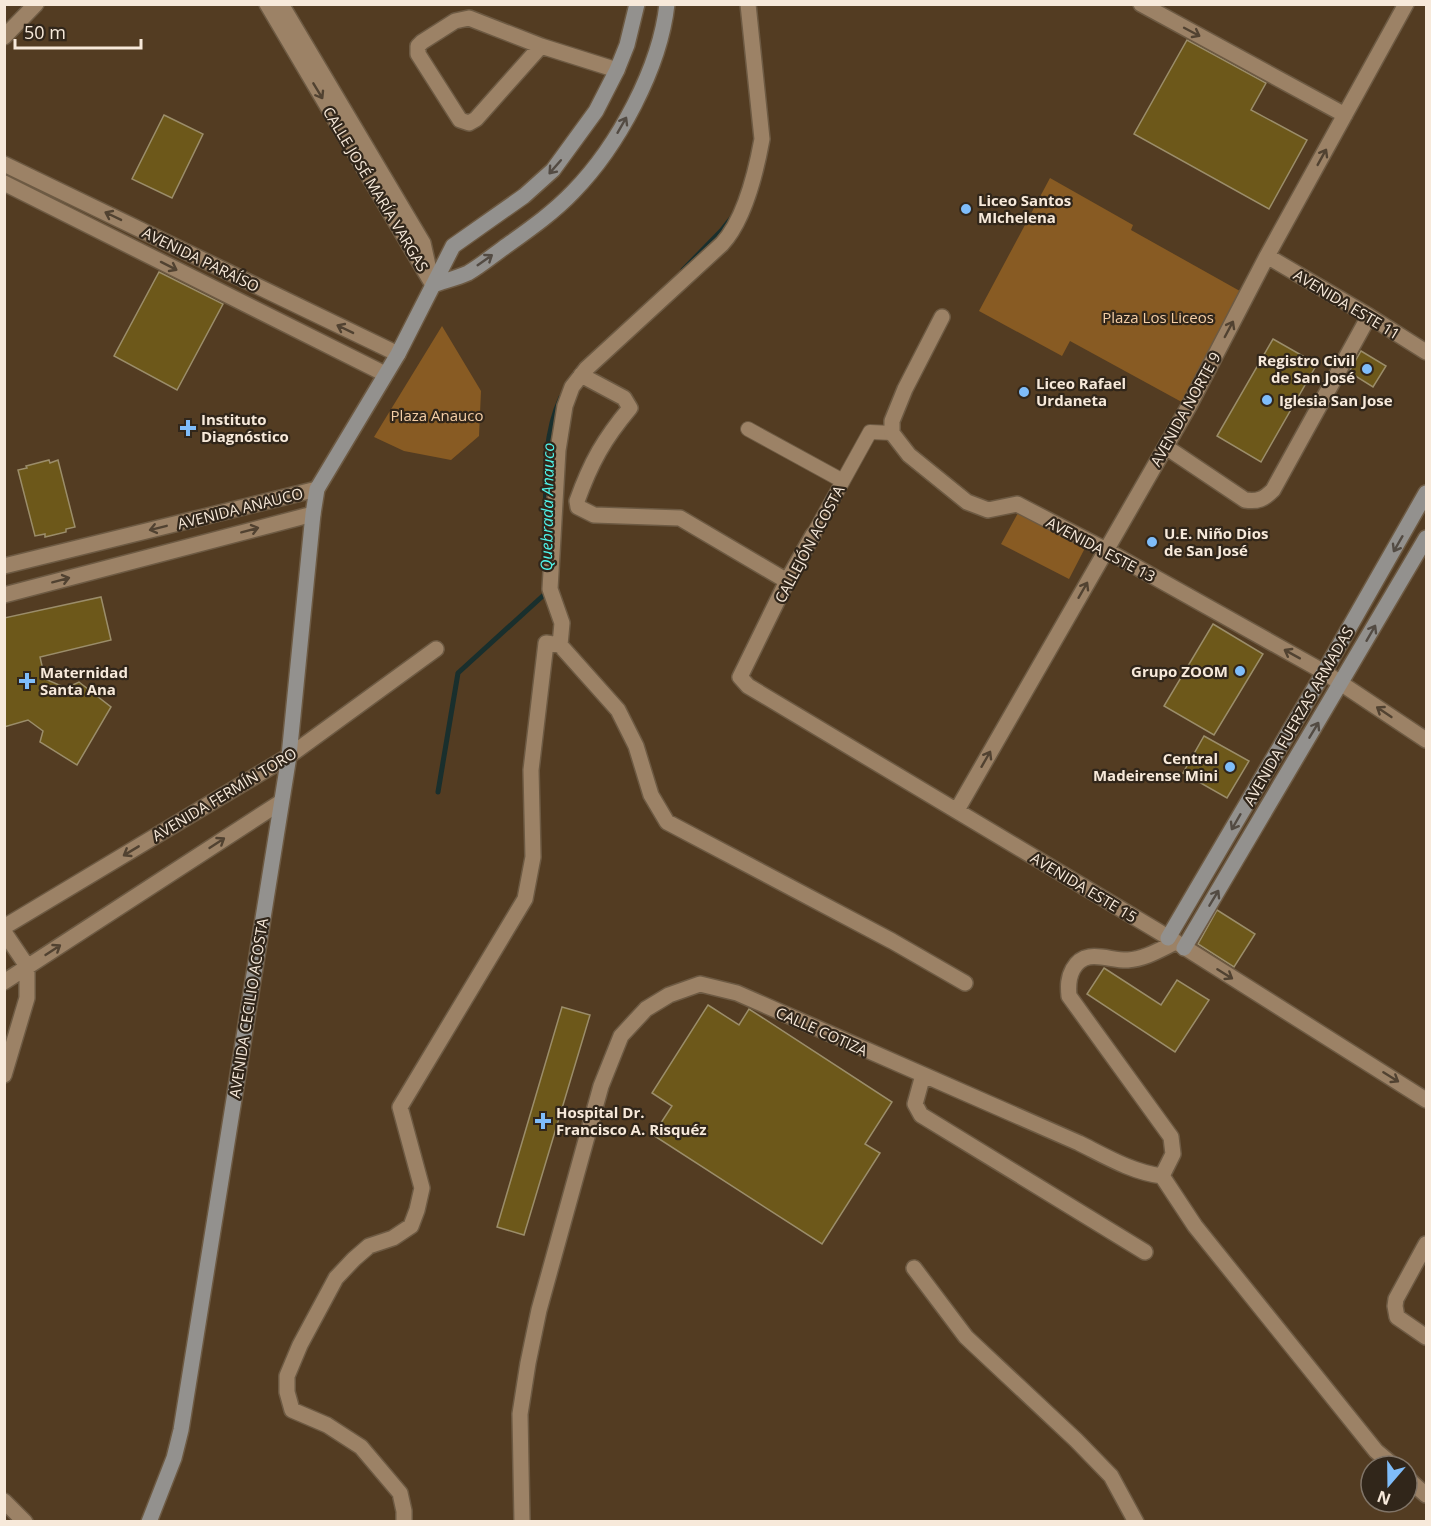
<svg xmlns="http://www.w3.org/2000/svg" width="1431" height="1526" font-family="'Open Sans',sans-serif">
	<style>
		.green { fill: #885b23 }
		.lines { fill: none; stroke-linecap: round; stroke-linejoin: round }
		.stream { stroke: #192f2d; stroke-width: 5 }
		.building { fill: #6d581a; stroke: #9b8d6a; stroke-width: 1.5 }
		.pedestrian-casing { stroke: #6d5a43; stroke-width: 16 }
		.minor-casing { stroke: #6d5a43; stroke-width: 18 }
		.secondary-casing { stroke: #6d5a43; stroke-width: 18 }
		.pedestrian { stroke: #9c8266; stroke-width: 14 }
		.minor { stroke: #9c8266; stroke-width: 15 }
		.secondary { stroke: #93918e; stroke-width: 15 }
		.oneway { stroke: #514231 }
		.oneway2 { stroke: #534b43 }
		.poi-dot { fill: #7fbdfa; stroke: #31261a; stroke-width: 2 }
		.labels { text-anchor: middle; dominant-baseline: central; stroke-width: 4.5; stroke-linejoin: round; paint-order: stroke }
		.street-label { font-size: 15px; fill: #f7e9da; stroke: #31261a }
		.poi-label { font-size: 15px; font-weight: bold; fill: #f7e9da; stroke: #31261a; text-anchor: start }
		.park-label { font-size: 15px; fill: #f5cfa7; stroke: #31261a }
		.water-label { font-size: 16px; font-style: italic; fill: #4ff4ea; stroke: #31261a }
	</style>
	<rect width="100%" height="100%" fill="#533c22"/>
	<path class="green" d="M 1050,178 L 1133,225 L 1131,230 L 1247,295 L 1189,406 L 1070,341 L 1062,356 L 979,311 Z
		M 442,326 L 481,391 L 479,436 L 451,460 L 404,451 L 374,437 Z
		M 1018,513 L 1085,548 L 1069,579 L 1001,544 Z"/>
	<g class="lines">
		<path class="stream" d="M 683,270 L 721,231 L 733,216
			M 546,535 C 546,489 541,440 561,397
			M 438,792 L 458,673 L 546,593 L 546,589"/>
	</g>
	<path class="building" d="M 1187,40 L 1266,83 L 1251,110 L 1307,140 L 1269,209 L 1134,134 Z
		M 164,115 L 203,134 L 172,198 L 132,179 Z
		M 159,272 L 223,304 L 177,390 L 114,356 Z
		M 1273,339 L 1317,364 L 1261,462 L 1217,436 Z
		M 1361,351 L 1386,366 L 1373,387 L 1349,372 Z
		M 49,460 L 50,463 L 58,460 L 75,527 L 66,529 L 66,532 L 45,537 L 45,534 L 35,536 L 18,470 L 27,468 L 26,466 Z
		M 101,597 L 111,640 L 40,657 L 45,679 L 66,688 L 79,682 L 111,707 L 77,765 L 40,742 L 43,731 L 28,720 L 4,727 L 4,618 Z
		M 1213,624 L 1263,654 L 1214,735 L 1164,706 Z
		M 1204,736 L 1249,761 L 1227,798 L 1183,773 Z
		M 1217,910 L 1255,934 L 1234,967 L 1198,944 Z
		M 1104,968 L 1161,1005 L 1177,980 L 1209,1000 L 1175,1052 L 1087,994 Z
		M 708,1005 L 739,1025 L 749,1009 L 892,1102 L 865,1144 L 880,1153 L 822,1244 L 653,1135 L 672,1106 L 652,1093 Z
		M 562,1007 L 590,1015 L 524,1235 L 497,1227 Z"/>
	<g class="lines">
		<defs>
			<path id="pedestrian" d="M 748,429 L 843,481
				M 813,535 L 870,432 L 892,433"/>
			<path id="minor" d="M 267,4 L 433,285
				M 281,4 L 423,243 L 429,270
				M 1141,4 L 1345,115
				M 4,37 L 36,4
				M 541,46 L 469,18 L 455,21 L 422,42 L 418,46 L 418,54 L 460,120 L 469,123 L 476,119 L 541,46 L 617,70
				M 4,164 L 398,354
				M 4,183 L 385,374
				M 1267,256 L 1369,316 L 1426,352
				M 942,317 L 905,389 L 892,421 L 892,433 L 909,455 L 967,502 L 988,510 L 1017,504 L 1106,550 L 1324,672 L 1426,740
				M 581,375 L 624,398 L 630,408 C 604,439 591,462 577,501 L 578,507 L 594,515 L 680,518 L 787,581
				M 1166,447 L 1245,500 C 1258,502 1264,499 1273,490 L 1369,316
				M 813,535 L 787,581 L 740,677 L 748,686 L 1176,942 L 1426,1100
				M 4,566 L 317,489
				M 4,595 L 313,514
				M 560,645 L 562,623 L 550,589 L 558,450 L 565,406 L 572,387 L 586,369 L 722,244 C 745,219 756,172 762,139 L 748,4
				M 957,810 L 1189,406 L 1267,256 L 1406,4
				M 4,927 L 289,756 L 436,649
				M 4,932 L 27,966 L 27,998 L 4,1075
				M 4,982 L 281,802
				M 923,1075 L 915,1104 L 921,1115 L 1145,1252
				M 1162,1176 L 1195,1226 L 1376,1451 L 1394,1466
				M 1162,1176 L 1173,1154 L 1171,1137 L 1069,996 C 1068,986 1068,978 1073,969 C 1085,947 1109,961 1128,960 C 1145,959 1161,949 1176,942
				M 1426,1244 L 1396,1299 L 1395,1306 L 1397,1317 L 1426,1337
				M 914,1268 L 966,1337 L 1076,1440 L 1111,1476 L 1136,1522
				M 1407,1478 L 1426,1495
				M 4,1501 L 25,1522
				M 404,1522 L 404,1511 L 400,1493 L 361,1447 L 327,1425 L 292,1410 L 287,1392 L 287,1376 L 300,1345 L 336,1278 L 354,1259 L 369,1246 L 393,1238 L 411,1226 L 417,1210 L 422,1188 L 400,1107 L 525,899 L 533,857 L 531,770 L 546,643 L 560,645 L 618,710 L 636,746 L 651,795 L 667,822 L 892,941 L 965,983
				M 522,1522 L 520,1414 L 528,1363 L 539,1310 L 601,1086 L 621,1036 L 646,1009 L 669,995 L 700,984 L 737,993 L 1079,1143 C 1107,1157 1132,1172 1162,1176"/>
			<path id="secondary" d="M 433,285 C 444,281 457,278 468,273 C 480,266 491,257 502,249 C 527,231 552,214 573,192 C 618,146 660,68 667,4
				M 1168,938 L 1324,672 L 1426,493
				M 1184,948 L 1426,538
				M 149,1522 L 174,1458 L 181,1430 L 289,756 L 313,514 L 317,489 L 398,354 L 453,246 L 524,196 L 553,170 L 596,111 L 617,70 L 627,45 L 637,4"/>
		</defs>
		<use href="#pedestrian" class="pedestrian-casing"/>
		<use href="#minor" class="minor-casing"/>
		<use href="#secondary" class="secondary-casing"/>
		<use href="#pedestrian" class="pedestrian"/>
		<use href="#minor" class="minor"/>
		<use href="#secondary" class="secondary"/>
	</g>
	<defs><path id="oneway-shaft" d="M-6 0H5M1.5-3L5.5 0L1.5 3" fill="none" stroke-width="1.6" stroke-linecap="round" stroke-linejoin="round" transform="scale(1.5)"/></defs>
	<g class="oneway">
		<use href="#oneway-shaft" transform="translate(1192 32) rotate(28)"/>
		<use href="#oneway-shaft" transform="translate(318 91) rotate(59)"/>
		<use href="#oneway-shaft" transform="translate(1322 157) rotate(-61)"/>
		<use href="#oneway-shaft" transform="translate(113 216) rotate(-154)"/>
		<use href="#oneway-shaft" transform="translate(169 266) rotate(27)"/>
		<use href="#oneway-shaft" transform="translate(345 329) rotate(-154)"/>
		<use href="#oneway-shaft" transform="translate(1229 329) rotate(-62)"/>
		<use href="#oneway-shaft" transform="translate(158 528) rotate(166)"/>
		<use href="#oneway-shaft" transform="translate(250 530) rotate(-15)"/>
		<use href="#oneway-shaft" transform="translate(61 580) rotate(-15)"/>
		<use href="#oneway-shaft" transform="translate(1083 590) rotate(-60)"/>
		<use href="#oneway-shaft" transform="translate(1292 654) rotate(-151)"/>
		<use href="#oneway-shaft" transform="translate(1384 712) rotate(-146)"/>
		<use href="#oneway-shaft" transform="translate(986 759) rotate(-60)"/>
		<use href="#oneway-shaft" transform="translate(217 843) rotate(-33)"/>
		<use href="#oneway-shaft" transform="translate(131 851) rotate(149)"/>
		<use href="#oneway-shaft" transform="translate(53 950) rotate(-33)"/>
		<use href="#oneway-shaft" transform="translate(1225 974) rotate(32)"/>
		<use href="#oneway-shaft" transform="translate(1391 1077) rotate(32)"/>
	</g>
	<g class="oneway2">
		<use href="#oneway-shaft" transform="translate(622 125) rotate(-60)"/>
		<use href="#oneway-shaft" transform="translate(555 167) rotate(131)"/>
		<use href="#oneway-shaft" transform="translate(485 260) rotate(-35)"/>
		<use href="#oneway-shaft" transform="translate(1398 544) rotate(120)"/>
		<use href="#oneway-shaft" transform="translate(1371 633) rotate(-60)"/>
		<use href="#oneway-shaft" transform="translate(1314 730) rotate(-59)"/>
		<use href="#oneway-shaft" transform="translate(1236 822) rotate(120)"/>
		<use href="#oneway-shaft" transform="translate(1214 898) rotate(-59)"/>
	</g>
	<g class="poi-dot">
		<circle cx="966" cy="209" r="6"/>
		<circle cx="1367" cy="369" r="6"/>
		<circle cx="1024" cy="392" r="6"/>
		<circle cx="1267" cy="400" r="6"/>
		<path d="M185 419h6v6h6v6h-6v6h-6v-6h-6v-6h6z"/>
		<circle cx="1152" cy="542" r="6"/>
		<circle cx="1240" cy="671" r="6"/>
		<path d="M24 672h6v6h6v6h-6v6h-6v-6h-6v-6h6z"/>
		<circle cx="1230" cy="767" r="6"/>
		<path d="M540 1112h6v6h6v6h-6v6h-6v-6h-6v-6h6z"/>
	</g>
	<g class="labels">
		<g class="street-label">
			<text transform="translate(376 189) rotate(59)">CALLE JOSÉ MARÍA VARGAS</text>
			<text transform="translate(201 259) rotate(26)">AVENIDA PARAÍSO</text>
			<text transform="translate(1347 304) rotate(31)">AVENIDA ESTE 11</text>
			<text transform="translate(1185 409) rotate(-61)">AVENIDA NORTE 9</text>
			<text transform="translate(240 508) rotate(-14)">AVENIDA ANAUCO</text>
			<text transform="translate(809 544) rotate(-62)">CALLEJÓN ACOSTA</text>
			<text transform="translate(1101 549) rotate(28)">AVENIDA ESTE 13</text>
			<text transform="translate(1298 716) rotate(-60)">AVENIDA FUERZAS ARMADAS</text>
			<text transform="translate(224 794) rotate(-31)">AVENIDA FERMÍN TORO</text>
			<text transform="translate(1084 887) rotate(31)">AVENIDA ESTE 15</text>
			<text transform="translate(248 1008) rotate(-81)">AVENIDA CECILIO ACOSTA</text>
			<text transform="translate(822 1031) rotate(24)">CALLE COTIZA</text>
		</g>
		<g class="poi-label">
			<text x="978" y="200">Liceo Santos<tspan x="978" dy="17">MIchelena</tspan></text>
			<text x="1355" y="360" text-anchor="end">Registro Civil<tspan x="1355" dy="17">de San José</tspan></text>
			<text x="1036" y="383">Liceo Rafael<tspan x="1036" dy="17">Urdaneta</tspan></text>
			<text x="1279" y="400">Iglesia San Jose</text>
			<text x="201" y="419">Instituto<tspan x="201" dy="17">Diagnóstico</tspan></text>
			<text x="1164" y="533">U.E. Niño Dios<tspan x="1164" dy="17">de San José</tspan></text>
			<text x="1228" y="671" text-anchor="end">Grupo ZOOM</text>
			<text x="40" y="672">Maternidad<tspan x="40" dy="17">Santa Ana</tspan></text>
			<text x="1218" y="758" text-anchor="end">Central<tspan x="1218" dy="17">Madeirense Mini</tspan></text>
			<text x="556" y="1112">Hospital Dr.<tspan x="556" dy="17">Francisco A. Risquéz</tspan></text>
		</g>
		<g class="park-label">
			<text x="1158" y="317">Plaza Los Liceos</text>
			<text x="437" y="415">Plaza Anauco</text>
		</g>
		<g class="water-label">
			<text transform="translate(547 507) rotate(-89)">Quebrada Anauco</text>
		</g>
	</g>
	<rect width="1431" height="1526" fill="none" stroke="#f7e9da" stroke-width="12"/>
	<g transform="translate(1389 1484) rotate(200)"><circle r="28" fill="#31261a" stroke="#807467" stroke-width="1.5"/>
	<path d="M0-4.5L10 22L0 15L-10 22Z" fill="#7fbdfa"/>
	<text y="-9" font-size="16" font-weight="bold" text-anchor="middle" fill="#f7e9da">N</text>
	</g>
	<path d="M15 39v9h126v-9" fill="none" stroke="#f7e9da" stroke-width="3"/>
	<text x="24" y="39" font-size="18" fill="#f7e9da" stroke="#31261a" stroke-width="4.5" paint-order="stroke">50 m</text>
</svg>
